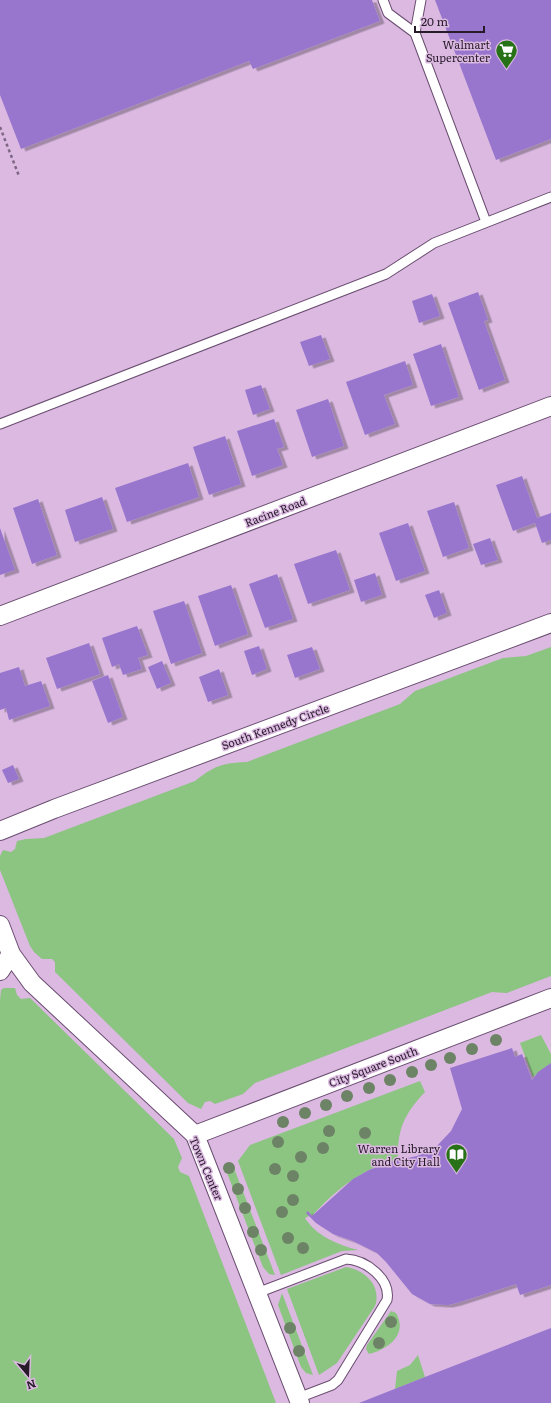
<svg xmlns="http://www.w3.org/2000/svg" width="551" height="1403" font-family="Literata,serif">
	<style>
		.grass { fill: #8cc482 }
		.building { fill: #9876ce; filter: url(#shadow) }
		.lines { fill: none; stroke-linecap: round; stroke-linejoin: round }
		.service-casing { stroke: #6a4d70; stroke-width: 11 }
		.minor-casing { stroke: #6a4d70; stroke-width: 20 }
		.path { stroke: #7c6681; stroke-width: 2.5; stroke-dasharray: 3 3; stroke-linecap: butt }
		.service { stroke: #fff; stroke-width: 9 }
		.minor { stroke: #fff; stroke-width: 18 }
		.tree { fill: #6c8365 }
		.labels { text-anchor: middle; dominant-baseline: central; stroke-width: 3; stroke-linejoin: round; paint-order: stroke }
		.poi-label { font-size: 11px; fill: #271b2a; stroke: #dbb9e1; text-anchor: end }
		.street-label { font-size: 11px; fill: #271b2a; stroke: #dbb9e1 }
	</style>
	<defs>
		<filter id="shadow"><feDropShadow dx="4.5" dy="2.5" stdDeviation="0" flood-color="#0004"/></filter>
	</defs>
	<rect width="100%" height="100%" fill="#dbb9e1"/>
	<path class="grass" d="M 551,647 L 551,976 L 507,993 L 492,992 L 255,1083 L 243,1094 L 215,1104 L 210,1101 L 205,1102 L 201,1109 L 188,1103 L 55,972 L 55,962 L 52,959 L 42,959 L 34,952 L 30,946 L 0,870 L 0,856 L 3,850 L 11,852 L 15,849 L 17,841 L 26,839 L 44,838 L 195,781 C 214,766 222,763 247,762 L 400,704 L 415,691 L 503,658 L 526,656 Z
		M 4,988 L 15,988 L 17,995 L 21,999 L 30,998 L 174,1139 L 182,1158 L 178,1167 L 180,1172 L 189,1176 L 276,1403 L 0,1403 L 0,1000 L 1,990 Z
		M 541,1035 L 551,1054 L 551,1063 L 533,1077 L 520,1043 Z
		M 420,1081 L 425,1092 C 404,1114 397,1130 398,1160 C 364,1167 335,1190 312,1216 L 308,1211 L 309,1216 L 305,1218 C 316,1236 339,1245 358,1250 L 342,1251 L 281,1275 L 238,1161 L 250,1145 Z
		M 232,1163 L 275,1275 L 269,1274 L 263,1267 L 224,1165 Z
		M 346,1267 C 365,1270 382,1286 375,1306 L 337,1363 L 319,1375 L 287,1289 Z
		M 282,1293 L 313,1375 L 306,1373 L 301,1367 L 278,1305 Z
		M 391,1311 L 396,1313 C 408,1334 389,1349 369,1354 L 366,1349 L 367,1345 Z
		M 418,1355 L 425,1377 L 395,1389 L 397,1371 L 410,1365 Z"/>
	<path class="building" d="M 0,0 L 372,0 L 380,21 L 253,69 L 249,61 L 21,149 L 0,95 Z
		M 435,0 L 551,0 L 551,139 L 496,160 Z
		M 478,292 L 488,320 L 484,321 L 505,380 L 479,390 L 448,303 Z
		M 432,294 L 440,316 L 419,323 L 412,301 Z
		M 321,335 L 330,359 L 309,366 L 300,342 Z
		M 441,344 L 459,397 L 431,406 L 413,354 Z
		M 405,361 L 413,385 L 384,395 L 395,424 L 365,435 L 346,382 Z
		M 261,385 L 270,409 L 253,415 L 245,390 Z
		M 328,399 L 344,446 L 312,457 L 296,410 Z
		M 274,419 L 284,447 L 277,449 L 283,465 L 252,476 L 237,431 Z
		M 225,436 L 241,484 L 209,495 L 193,447 Z
		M 188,463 L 199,497 L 127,522 L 115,488 Z
		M 522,476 L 537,518 L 551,513 L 551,540 L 542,543 L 535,523 L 513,531 L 496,485 Z
		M 102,497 L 113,529 L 75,542 L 65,510 Z
		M 38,499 L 57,555 L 32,564 L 13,508 Z
		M 454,502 L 469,548 L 443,557 L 427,511 Z
		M 408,523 L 425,571 L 396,581 L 379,533 Z
		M 0,528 L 15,570 L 0,575 Z
		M 490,538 L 498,560 L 481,565 L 473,544 Z
		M 336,550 L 350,590 L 308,604 L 294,564 Z
		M 375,573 L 382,595 L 361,602 L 354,580 Z
		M 277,574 L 293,619 L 265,628 L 249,584 Z
		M 231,585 L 248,634 L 215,646 L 198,596 Z
		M 439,590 L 447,613 L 434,618 L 425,595 Z
		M 184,601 L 202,653 L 171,664 L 153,611 Z
		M 137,626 L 148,655 L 138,658 L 142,669 L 123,675 L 119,664 L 112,667 L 102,638 Z
		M 89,643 L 100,674 L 57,689 L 46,658 Z
		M 259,646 L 267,669 L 252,675 L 244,651 Z
		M 312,647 L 320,669 L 295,678 L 287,655 Z
		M 162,661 L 171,683 L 157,689 L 148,667 Z
		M 19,667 L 25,686 L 41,681 L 50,706 L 9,720 L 6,708 L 0,710 L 0,673 Z
		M 219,669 L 228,695 L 208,702 L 199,677 Z
		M 108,675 L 123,717 L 108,723 L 92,681 Z
		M 13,765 L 19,779 L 8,783 L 2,770 Z
		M 512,1048 L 515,1057 L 522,1054 L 532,1080 L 538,1072 L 551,1063 L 551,1285 L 520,1295 L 516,1284 L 457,1303 L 448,1305 L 430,1304 L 412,1294 L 386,1262 L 377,1253 L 353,1241 L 333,1234 L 316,1223 L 306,1213 L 308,1211 L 312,1216 L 353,1179 L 369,1170 L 393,1161 L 417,1156 L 435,1148 L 451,1131 L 462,1109 L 450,1068 Z
		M 551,1328 L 551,1403 L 359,1403 L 425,1377 Z"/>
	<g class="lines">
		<defs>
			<path id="service" d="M 383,0 L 388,13 L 415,33 L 421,0
				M 415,33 L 486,222
				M 0,424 L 386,274 L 434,243 L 551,197
				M 257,1293 L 346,1259 C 366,1260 391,1279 387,1300 L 338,1380 L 332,1385 L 298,1398"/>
			<path id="minor" d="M 0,616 L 551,406
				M 0,831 L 54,809 L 551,623
				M 0,925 L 11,954 L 32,983 L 195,1135 L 300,1403
				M 0,971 L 11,954
				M 195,1135 L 551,998"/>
		</defs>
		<use href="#service" class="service-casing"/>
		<use href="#minor" class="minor-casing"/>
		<path class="path" d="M 0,127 L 19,176"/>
		<use href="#service" class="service"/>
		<use href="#minor" class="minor"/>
	</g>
	<g class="tree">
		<circle cx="496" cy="1040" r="6"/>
		<circle cx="472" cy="1049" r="6"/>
		<circle cx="450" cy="1058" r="6"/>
		<circle cx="431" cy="1065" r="6"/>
		<circle cx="412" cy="1072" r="6"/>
		<circle cx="390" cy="1080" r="6"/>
		<circle cx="369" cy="1088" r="6"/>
		<circle cx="347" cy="1096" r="6"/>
		<circle cx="326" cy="1105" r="6"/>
		<circle cx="305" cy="1113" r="6"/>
		<circle cx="283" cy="1122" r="6"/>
		<circle cx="329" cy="1131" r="6"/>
		<circle cx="365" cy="1133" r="6"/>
		<circle cx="278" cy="1142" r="6"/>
		<circle cx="323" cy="1148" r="6"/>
		<circle cx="301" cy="1157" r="6"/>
		<circle cx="229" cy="1168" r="6"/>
		<circle cx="275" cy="1169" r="6"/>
		<circle cx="293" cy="1176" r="6"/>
		<circle cx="238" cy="1189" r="6"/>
		<circle cx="293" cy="1200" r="6"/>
		<circle cx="245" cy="1208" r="6"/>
		<circle cx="282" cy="1212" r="6"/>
		<circle cx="253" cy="1232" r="6"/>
		<circle cx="288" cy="1238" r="6"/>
		<circle cx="303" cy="1248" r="6"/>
		<circle cx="261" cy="1250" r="6"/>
		<circle cx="391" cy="1322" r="6"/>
		<circle cx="290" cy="1328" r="6"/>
		<circle cx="379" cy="1343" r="6"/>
		<circle cx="299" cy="1351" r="6"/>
	</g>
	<defs>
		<symbol id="supermarket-pin" viewBox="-11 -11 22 30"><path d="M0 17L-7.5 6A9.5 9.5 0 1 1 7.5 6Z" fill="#277217" stroke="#dbb9e1"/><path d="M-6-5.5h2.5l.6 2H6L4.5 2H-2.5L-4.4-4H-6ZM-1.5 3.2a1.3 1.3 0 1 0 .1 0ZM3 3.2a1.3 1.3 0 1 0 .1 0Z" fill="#fff"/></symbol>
		<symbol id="library-pin" viewBox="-11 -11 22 30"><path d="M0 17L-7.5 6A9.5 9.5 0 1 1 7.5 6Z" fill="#277217" stroke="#dbb9e1"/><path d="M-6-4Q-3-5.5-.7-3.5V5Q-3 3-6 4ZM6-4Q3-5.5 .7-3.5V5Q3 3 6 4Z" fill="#fff"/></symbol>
	</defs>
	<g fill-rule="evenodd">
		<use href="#supermarket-pin" x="494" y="38" width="25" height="34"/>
		<use href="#library-pin" x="444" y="1142" width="25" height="34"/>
	</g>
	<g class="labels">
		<g class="poi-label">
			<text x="490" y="44">Walmart<tspan x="490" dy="13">Supercenter</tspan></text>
			<text x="440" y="1148">Warren Library<tspan x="440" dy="13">and City Hall</tspan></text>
		</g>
		<g class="street-label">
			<text transform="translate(275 511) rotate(-21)">Racine Road</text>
			<text transform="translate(275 726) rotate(-20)">South Kennedy Circle</text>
			<text transform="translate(373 1066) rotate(-21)">City Square South</text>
			<text transform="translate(207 1168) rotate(67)">Town Center</text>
		</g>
	</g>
	<g transform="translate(28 1375) rotate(161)" stroke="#dbb9e1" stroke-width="3" paint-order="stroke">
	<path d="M0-3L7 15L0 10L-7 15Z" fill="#271b2a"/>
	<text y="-6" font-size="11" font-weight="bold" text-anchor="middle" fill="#271b2a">N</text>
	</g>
	<path d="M415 26v6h69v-6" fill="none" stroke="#271b2a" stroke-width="2"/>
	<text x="421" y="26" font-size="12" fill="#271b2a" stroke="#dbb9e1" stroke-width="3" paint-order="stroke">20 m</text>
</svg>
